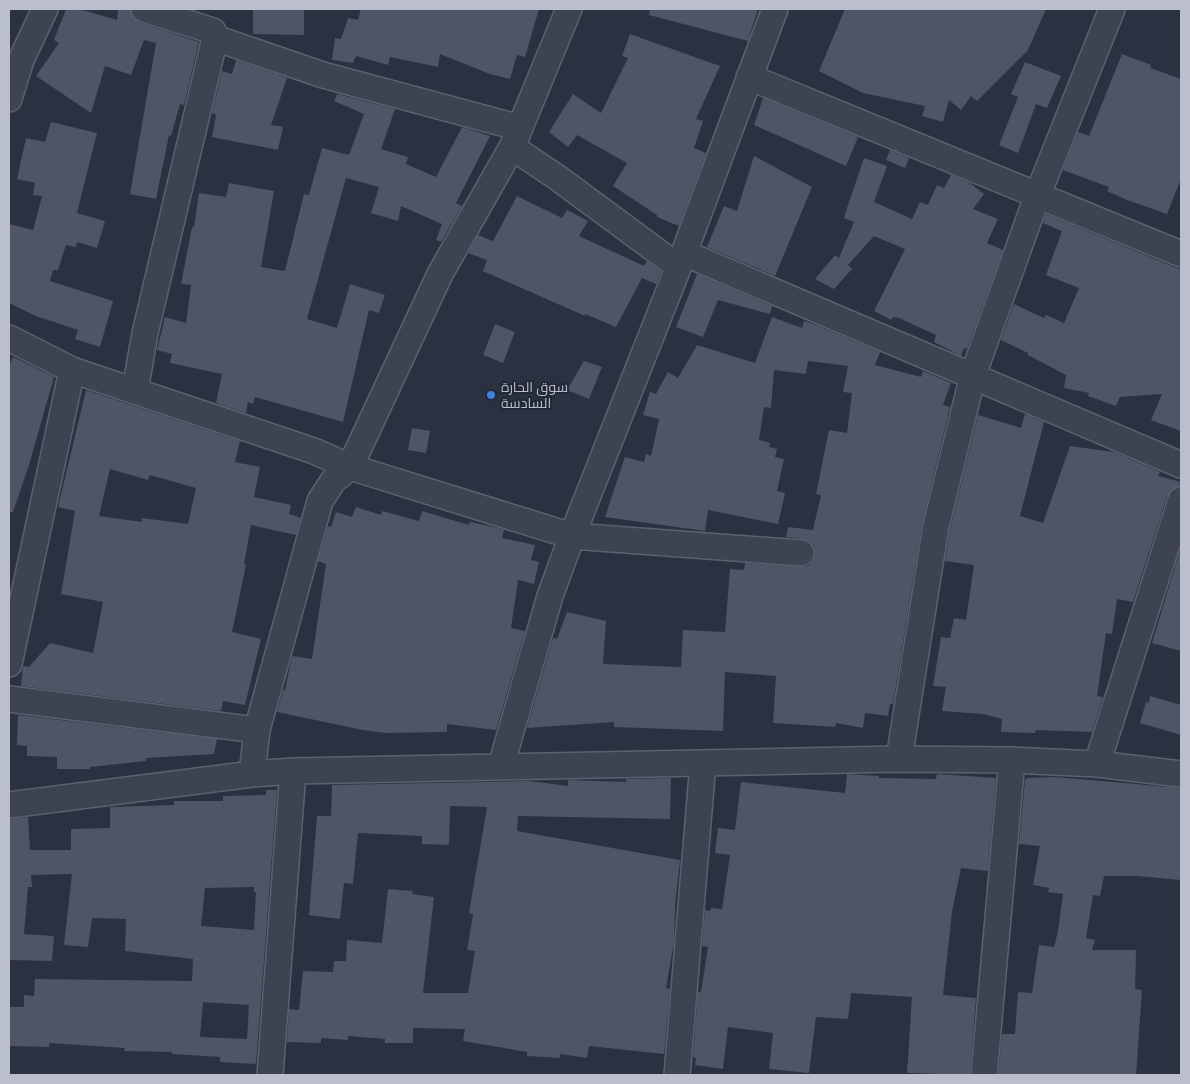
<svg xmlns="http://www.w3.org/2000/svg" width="1190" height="1084" font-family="'IBM Plex Sans',Cairo,sans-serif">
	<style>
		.building { fill: #4e5567; fill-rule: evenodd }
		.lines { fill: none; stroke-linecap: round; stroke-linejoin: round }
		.minor-casing { stroke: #5c616e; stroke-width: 28 }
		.minor { stroke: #3e4351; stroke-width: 25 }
		.shop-dot { fill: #3f7fe0; stroke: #222836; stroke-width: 2 }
		.labels { text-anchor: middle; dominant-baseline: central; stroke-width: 4; stroke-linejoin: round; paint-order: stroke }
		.poi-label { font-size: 14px; fill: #bbbfcb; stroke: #222836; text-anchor: start }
	</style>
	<rect width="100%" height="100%" fill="#2a3141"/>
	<path class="building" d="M 66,9 L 79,9 L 117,20 L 118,9 L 130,9 L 133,18 L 139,22 L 199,42 L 184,105 L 180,104 L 171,136 L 169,135 L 156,199 L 130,194 L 156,43 L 144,40 L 131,75 L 105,66 L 91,113 L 36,76 L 59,43 L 54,40 Z
		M 253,9 L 304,9 L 304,35 L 253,34 Z
		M 361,9 L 539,9 L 525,57 L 517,55 L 510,79 L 490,74 L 440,54 L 438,67 L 390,57 L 388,65 L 356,56 L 353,63 L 332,60 L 335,38 L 341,39 L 348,18 L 358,20 Z
		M 650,9 L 758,9 L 748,41 L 649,15 Z
		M 845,9 L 1046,9 L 1028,50 L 977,101 L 971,96 L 961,110 L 949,100 L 943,122 L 922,116 L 925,106 L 863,93 L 819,71 Z
		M 630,34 L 720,66 L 696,119 L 703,121 L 694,148 L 706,153 L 679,226 L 657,217 L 657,215 L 613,186 L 627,163 L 577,135 L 568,147 L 549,132 L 573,94 L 601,113 L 628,58 L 622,56 Z
		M 1122,54 L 1151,65 L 1150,68 L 1181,79 L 1181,179 L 1167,214 L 1127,200 L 1107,191 L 1109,187 L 1063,170 L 1078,132 L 1089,136 Z
		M 236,60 L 287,78 L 271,125 L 283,127 L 278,150 L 212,137 L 216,115 L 212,113 L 222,71 L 232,74 Z
		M 1025,62 L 1061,76 L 1047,108 L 1036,104 L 1018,153 L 999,145 L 1018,97 L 1011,94 Z
		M 337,94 L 395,109 L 381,149 L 408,157 L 406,164 L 436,177 L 462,127 L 490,136 L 456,203 L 462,206 L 441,242 L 436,240 L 442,224 L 401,206 L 398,221 L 371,213 L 379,187 L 346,178 L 307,319 L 337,328 L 350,284 L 385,295 L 379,313 L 369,310 L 343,422 L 255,397 L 253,404 L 248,402 L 246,413 L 216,403 L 222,374 L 170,363 L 172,354 L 157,350 L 165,317 L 186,323 L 191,285 L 181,284 L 192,227 L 194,227 L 199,193 L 226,197 L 229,183 L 274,191 L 261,267 L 285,271 L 304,194 L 309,195 L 322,148 L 349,155 L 364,114 L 334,101 Z
		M 763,98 L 858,137 L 846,166 L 754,125 Z
		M 51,122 L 97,133 L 77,213 L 105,221 L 97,248 L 77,242 L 76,247 L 66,245 L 58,270 L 53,270 L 50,281 L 113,301 L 100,347 L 75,339 L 78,330 L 36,316 L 9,303 L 9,224 L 33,230 L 42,196 L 33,195 L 35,183 L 17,179 L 26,138 L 45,142 Z
		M 890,150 L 909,158 L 905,168 L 886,160 Z
		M 754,156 L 812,187 L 775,276 L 707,247 L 724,206 L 737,211 Z
		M 864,158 L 887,166 L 874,202 L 912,219 L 920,202 L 928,205 L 937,185 L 944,188 L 951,175 L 970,183 L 984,194 L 973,209 L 998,219 L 987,243 L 1003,250 L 967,349 L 964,348 L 961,356 L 934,342 L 936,335 L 899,318 L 893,317 L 891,320 L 874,311 L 905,249 L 874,236 L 848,265 L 852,269 L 834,289 L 815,279 L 835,255 L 839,258 L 854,222 L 844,218 L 845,214 Z
		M 517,196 L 562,218 L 567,210 L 588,221 L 579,236 L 644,266 L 647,261 L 661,272 L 656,284 L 642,278 L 616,327 L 585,314 L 585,316 L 483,271 L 487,260 L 468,253 L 478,235 L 493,241 Z
		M 1046,214 L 1181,270 L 1181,431 L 1151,420 L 1162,394 L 1120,397 L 1116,406 L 1088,396 L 1089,393 L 1064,388 L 1066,375 L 1028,355 L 1028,353 L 1001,340 L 1014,304 L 1044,318 L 1046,315 L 1064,323 L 1079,288 L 1046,275 L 1062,231 L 1043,223 Z
		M 697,274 L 772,306 L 770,314 L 718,300 L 703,337 L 676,327 Z
		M 772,317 L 802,328 L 804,321 L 816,325 L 880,352 L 875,365 L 921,377 L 923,371 L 951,383 L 943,405 L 950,407 L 922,524 L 893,704 L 890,704 L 888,716 L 865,713 L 863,728 L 836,723 L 835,727 L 773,723 L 776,676 L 725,672 L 723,731 L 614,727 L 614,722 L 527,728 L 553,638 L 557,639 L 567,612 L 606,621 L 603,664 L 681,667 L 683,630 L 725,632 L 730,569 L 744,570 L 745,563 L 800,567 L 808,566 L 813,561 L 815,554 L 814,546 L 803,539 L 786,537 L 788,527 L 813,530 L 821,495 L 816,494 L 829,430 L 847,433 L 852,393 L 843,392 L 848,366 L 808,361 L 806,374 L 774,370 L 771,408 L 764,407 L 759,440 L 770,443 L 769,447 L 777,449 L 775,457 L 784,459 L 777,491 L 785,493 L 778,524 L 708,510 L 705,531 L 605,517 L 625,457 L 644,462 L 646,454 L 651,456 L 659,419 L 643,415 L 650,392 L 656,394 L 668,372 L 678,378 L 697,345 L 755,363 Z
		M 495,324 L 515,332 L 503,363 L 483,355 Z
		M 13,357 L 54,377 L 29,465 L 13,512 L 9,512 L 9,365 Z
		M 584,361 L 602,367 L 589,399 L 567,390 Z
		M 86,390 L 240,441 L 235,462 L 260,467 L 254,497 L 291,505 L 289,514 L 301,518 L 296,535 L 251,525 L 244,564 L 246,565 L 232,632 L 261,639 L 245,705 L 223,701 L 221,711 L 21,686 L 23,666 L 29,667 L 50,643 L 93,653 L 103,602 L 61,594 L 75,511 L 58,507 ZM 110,469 L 148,480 L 150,475 L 196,488 L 188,524 L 142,518 L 142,522 L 99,516 Z
		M 1025,414 L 1044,422 L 1020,516 L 1043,523 L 1070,446 L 1114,452 L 1160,472 L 1158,476 L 1181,482 L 1181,486 L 1172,489 L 1167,496 L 1133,602 L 1117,599 L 1112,634 L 1106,633 L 1097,696 L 1103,697 L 1092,732 L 1036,730 L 1035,733 L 1001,732 L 1002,719 L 983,714 L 942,711 L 946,687 L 933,686 L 941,637 L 950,638 L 954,618 L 966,620 L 974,565 L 945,561 L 950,529 L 978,415 L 1021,428 Z
		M 412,428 L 430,431 L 426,453 L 408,450 Z
		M 356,507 L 381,515 L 382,511 L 419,521 L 422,511 L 469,525 L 470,522 L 494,527 L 504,530 L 502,538 L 535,545 L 531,560 L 539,562 L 534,584 L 518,580 L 511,628 L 525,631 L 496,730 L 447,724 L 447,732 L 386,733 L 363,730 L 277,712 L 283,690 L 285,690 L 292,656 L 312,659 L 326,564 L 318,561 L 328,526 L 331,527 L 336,512 L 352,517 Z
		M 1181,547 L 1181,651 L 1152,643 Z
		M 1150,696 L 1181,705 L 1181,735 L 1140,723 L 1146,702 L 1149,703 Z
		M 18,715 L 217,739 L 214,754 L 146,758 L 146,761 L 90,767 L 90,769 L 57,769 L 57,757 L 27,756 L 27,746 L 17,745 Z
		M 847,774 L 879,776 L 879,778 L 936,779 L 937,774 L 996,778 L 988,871 L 961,868 L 952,912 L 943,995 L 976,998 L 970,1075 L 907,1073 L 912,997 L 851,993 L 848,1019 L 816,1017 L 809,1073 L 769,1069 L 773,1033 L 728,1027 L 723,1069 L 695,1065 L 696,1058 L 693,1057 L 698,992 L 701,992 L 708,947 L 702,946 L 705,910 L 710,911 L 711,908 L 722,909 L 730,855 L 715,853 L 718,828 L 735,830 L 741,782 L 845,793 Z
		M 1055,777 L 1181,788 L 1181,880 L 1137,876 L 1104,876 L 1100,896 L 1093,895 L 1086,938 L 1095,940 L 1092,950 L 1136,950 L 1135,989 L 1142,990 L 1136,1075 L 998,1075 L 1002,1034 L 1015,1034 L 1018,992 L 1032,993 L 1039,945 L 1054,947 L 1058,931 L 1063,894 L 1048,892 L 1049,888 L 1033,885 L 1040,846 L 1019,844 L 1025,780 L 1027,778 Z
		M 671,778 L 670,819 L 518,816 L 517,831 L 680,860 L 675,906 L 674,942 L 666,988 L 670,989 L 664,1054 L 589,1046 L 587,1058 L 560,1054 L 560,1058 L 527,1056 L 527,1052 L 463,1041 L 465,1029 L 413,1028 L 413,1043 L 385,1043 L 385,1039 L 348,1036 L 348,1040 L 321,1038 L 321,1043 L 287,1042 L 289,1009 L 299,1010 L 303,971 L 333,972 L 334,961 L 346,961 L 347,940 L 382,943 L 388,889 L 413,891 L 412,894 L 434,897 L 423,993 L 468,993 L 475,951 L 467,950 L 473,914 L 469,913 L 487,807 L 450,806 L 449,845 L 422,844 L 422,836 L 358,833 L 353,884 L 344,883 L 340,919 L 309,915 L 317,816 L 331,816 L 332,785 L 529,781 L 568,786 L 568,780 L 626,782 L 626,779 Z
		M 266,790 L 277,790 L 256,1064 L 220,1062 L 220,1057 L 172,1054 L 172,1052 L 124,1051 L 125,1048 L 49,1043 L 49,1047 L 9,1046 L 9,1007 L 24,1007 L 24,995 L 34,996 L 35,979 L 192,981 L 193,959 L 125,951 L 126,919 L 92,918 L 88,947 L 64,945 L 72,874 L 31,875 L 32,887 L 28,887 L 24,934 L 54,936 L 52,961 L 9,960 L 9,819 L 28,817 L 30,850 L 71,850 L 71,829 L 110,828 L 110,807 L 174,805 L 174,801 L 223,801 L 223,796 L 266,795 ZM 254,887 L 254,892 L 256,892 L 254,930 L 201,926 L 205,888 ZM 203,1002 L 249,1005 L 247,1039 L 200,1037 Z"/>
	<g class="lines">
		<defs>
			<path id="minor" d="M 215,38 L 323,75 L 520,128
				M 749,77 L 1181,254
				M 9,99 L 21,60 L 45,9
				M 512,147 L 558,178 L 677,266
				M 684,253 L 1181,465
				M 9,338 L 72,370 L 314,451 L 350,467 L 572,536 L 801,553
				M 135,391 L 145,333 L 215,38 L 213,31 L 144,9
				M 9,664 L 72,370
				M 9,699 L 257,730
				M 899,759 L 936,526 L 973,375 L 1038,194 L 1112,9
				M 1097,764 L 1181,500
				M 501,766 L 550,596 L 572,536 L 684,253 L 775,9
				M 252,774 L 257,730 L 320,501 L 333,481 L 350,467 L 440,274 L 512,147 L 569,9
				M 9,805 L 252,774 L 293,771 L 899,759 L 1012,760 L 1097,764 L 1181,774
				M 270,1075 L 293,771
				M 677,1075 L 703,763
				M 984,1075 L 1012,760"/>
		</defs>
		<use href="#minor" class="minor-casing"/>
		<use href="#minor" class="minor"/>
	</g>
	<circle class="shop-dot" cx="491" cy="395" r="5"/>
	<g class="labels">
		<g class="poi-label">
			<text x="501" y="387">سوق الحارة<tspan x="501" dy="16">السادسة</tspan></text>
		</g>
	</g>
	<rect width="1190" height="1084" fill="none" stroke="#bbbfcb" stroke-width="20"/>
</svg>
